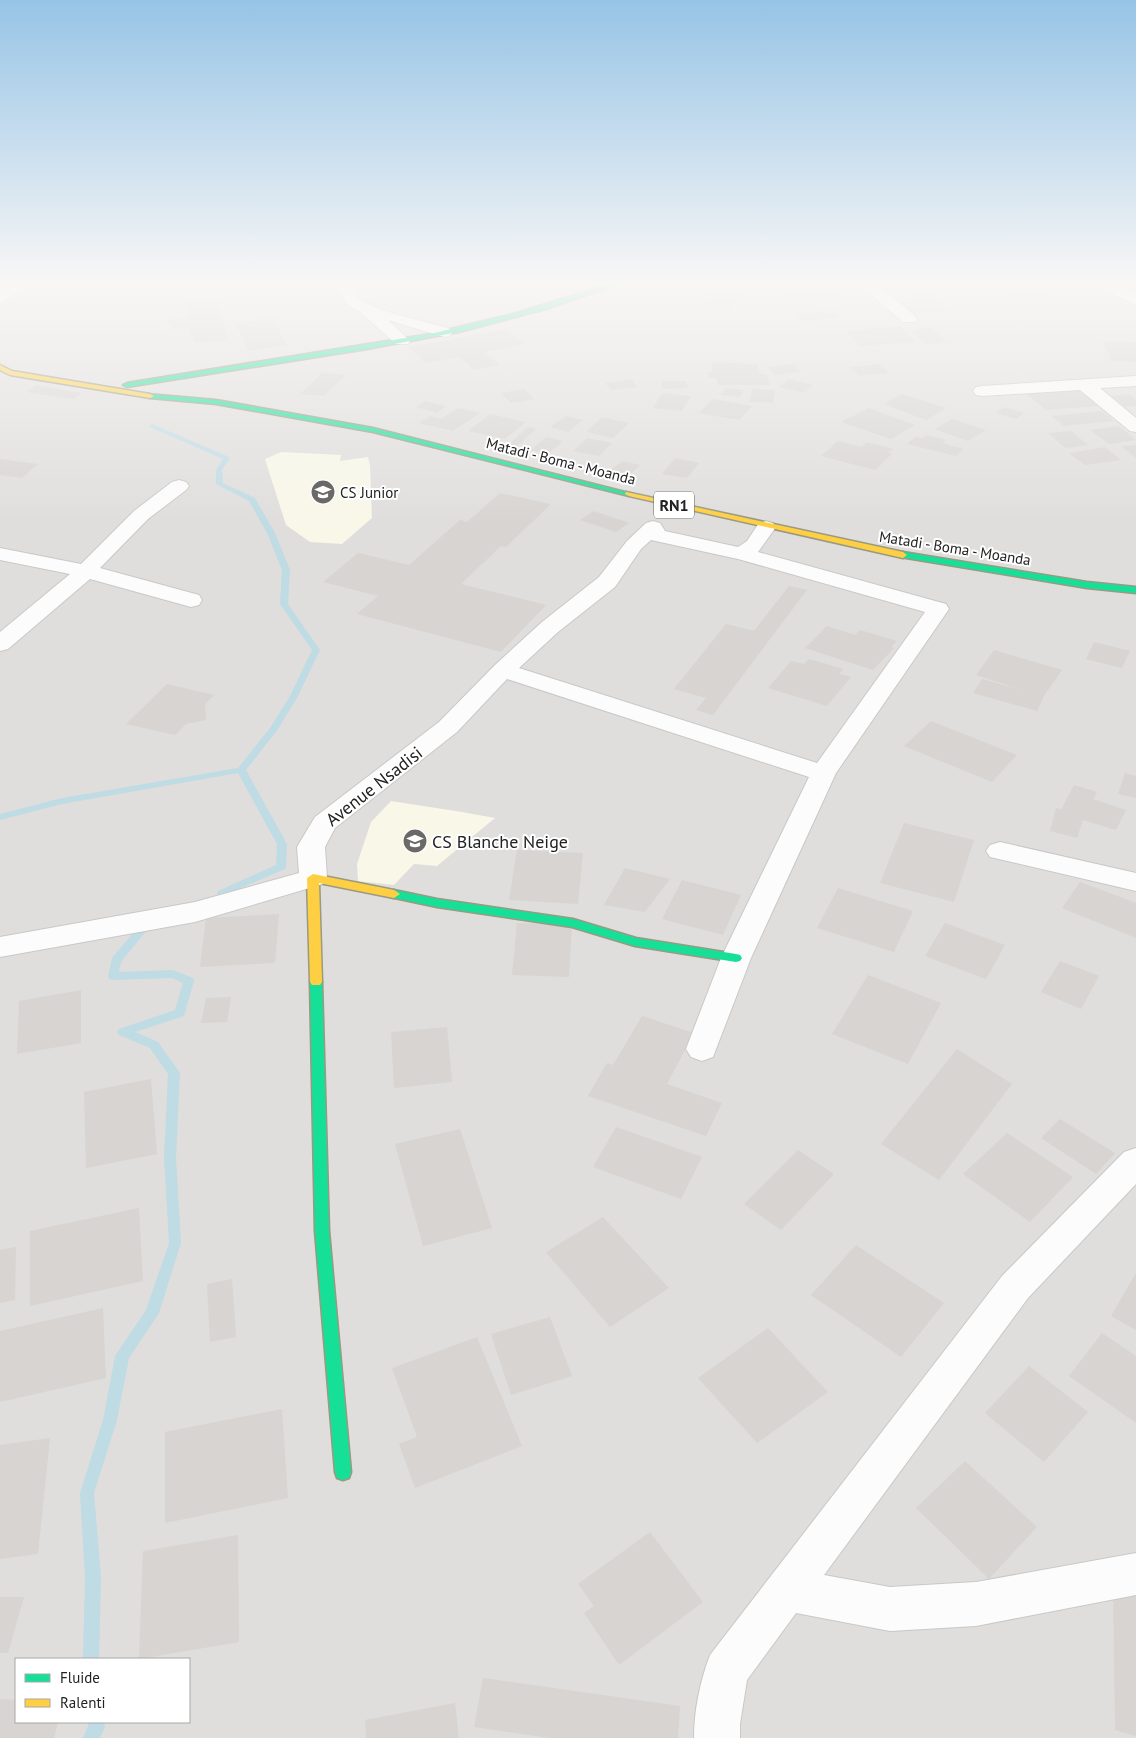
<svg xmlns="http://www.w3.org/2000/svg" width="1136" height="1738" font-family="'PT Sans',sans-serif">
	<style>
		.residential { fill: #dfdedc; fill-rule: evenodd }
		.education { fill: #f8f7e8 }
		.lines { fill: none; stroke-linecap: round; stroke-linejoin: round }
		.stream { fill: #bfdbe3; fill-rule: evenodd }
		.building { fill: #d7d4d2 }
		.street-casing { stroke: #c9c8c7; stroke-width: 2 }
		.fast-casing { stroke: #999a82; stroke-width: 3 }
		.slow-casing { stroke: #999a82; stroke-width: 3 }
		.street { fill: #fdfcfc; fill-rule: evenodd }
		.fast { fill: #16e098; fill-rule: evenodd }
		.slow { fill: #ffcf43; fill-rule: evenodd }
		.labels { text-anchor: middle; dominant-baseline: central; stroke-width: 4; stroke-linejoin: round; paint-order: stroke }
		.far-street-label { font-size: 15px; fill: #222; stroke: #fff }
		.far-poi-label { font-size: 15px; fill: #222; stroke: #fff; text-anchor: start }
		.shield { fill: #fff; stroke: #646464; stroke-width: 1 }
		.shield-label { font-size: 16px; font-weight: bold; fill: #222 }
		.street-label { font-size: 18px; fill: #222; stroke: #fff }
		.poi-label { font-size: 18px; fill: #222; stroke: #fff; text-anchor: start }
	</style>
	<rect width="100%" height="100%" fill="#f0eeeb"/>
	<path class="residential" d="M 0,280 L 1136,280 L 1136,1738 L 0,1738 ZM 16,1659 L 189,1659 L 189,1722 L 16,1722 Z"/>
	<path class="education" d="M 281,452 L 341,455 L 340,461 L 368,457 L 370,465 L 372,518 L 342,544 L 310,542 L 286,525 L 265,459 Z
		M 391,801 L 462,812 L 495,818 L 437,866 L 414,864 L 394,885 L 358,881 L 357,864 L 371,822 Z"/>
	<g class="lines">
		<path class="stream" d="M 152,424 L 229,457 L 230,458 L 222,470 L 223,483 L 255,498 L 275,533 L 290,570 L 288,604 L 320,650 L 298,696 L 278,729 L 246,770 L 287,844 L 286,867 L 285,869 L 222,896 L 218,895 L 217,893 L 218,891 L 276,865 L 277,844 L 238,773 L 62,804 L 0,820 L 0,814 L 62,798 L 238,768 L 270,728 L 290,696 L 312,650 L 280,604 L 282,570 L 267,533 L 249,501 L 216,484 L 216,470 L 223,459 L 150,427 L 149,426 Z
			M 142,926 L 147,930 L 121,962 L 119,972 L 173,970 L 193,978 L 194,981 L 184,1016 L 135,1032 L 158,1042 L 180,1073 L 176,1157 L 181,1243 L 159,1313 L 129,1358 L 117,1420 L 94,1493 L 101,1577 L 99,1659 L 83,1659 L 85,1577 L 80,1493 L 103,1420 L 115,1356 L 146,1310 L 169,1243 L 164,1157 L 168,1074 L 150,1048 L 119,1035 L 117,1032 L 119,1029 L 175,1010 L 183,983 L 172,978 L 113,980 L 109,979 L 108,976 L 112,958 L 138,927 Z
			M 88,1722 L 104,1722 L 105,1727 L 100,1738 L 83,1738 L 88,1726 Z"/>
	</g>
	<path class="building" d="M 924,280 L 962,280 L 975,291 L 941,294 Z
		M 826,282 L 841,295 L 791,300 L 778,288 Z
		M 718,287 L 745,291 L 731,309 L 703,305 Z
		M 1033,288 L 1046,298 L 1015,301 L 1006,294 L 1027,292 L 1023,289 Z
		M 931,294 L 940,301 L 936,302 L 947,311 L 913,314 L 898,300 L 915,299 L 911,296 Z
		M 216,299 L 228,340 L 195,343 L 189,328 L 173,329 L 165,320 L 189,317 L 186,301 Z
		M 832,310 L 839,317 L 801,321 L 795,314 Z
		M 272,318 L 287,345 L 248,351 L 236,324 Z
		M 900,326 L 915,342 L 860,346 L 846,331 Z
		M 928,327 L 932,328 L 947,342 L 926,344 L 911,331 Z
		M 506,329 L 524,344 L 484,352 L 500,365 L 474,370 L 459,357 L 426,363 L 409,347 Z
		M 1102,341 L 1136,342 L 1136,362 L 1112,361 Z
		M 714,362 L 757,364 L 760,374 L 766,374 L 770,385 L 718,385 L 716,378 L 709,378 L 707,372 L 713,372 L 711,364 L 714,364 Z
		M 794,364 L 801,372 L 775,375 L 768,367 Z
		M 880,364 L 889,373 L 859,376 L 850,367 Z
		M 323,372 L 346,375 L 324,396 L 300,394 Z
		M 631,379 L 638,387 L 611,390 L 605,383 Z
		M 789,379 L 813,385 L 804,393 L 779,387 Z
		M 661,381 L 686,381 L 688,388 L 662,389 Z
		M 36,385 L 82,393 L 73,399 L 26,392 Z
		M 725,388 L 744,390 L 740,397 L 720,395 Z
		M 1079,388 L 1099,406 L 1046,410 L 1024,392 Z
		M 525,389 L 534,399 L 511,403 L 501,393 Z
		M 752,389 L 775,390 L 773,403 L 750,402 Z
		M 662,393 L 691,396 L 682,411 L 653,408 Z
		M 902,394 L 946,408 L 926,420 L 884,404 Z
		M 1129,394 L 1136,400 L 1136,406 L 1125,407 L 1111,396 Z
		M 713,399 L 752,406 L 739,420 L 699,413 Z
		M 425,401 L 446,406 L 437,413 L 416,407 Z
		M 1004,407 L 1024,413 L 1016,419 L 996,413 Z
		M 458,408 L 480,413 L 453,431 L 419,423 L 430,416 L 441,419 Z
		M 869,408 L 915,425 L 891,439 L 841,422 Z
		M 1102,411 L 1114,421 L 1064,426 L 1051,416 Z
		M 490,414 L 526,422 L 505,439 L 468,431 Z
		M 566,416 L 583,420 L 568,432 L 550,427 Z
		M 602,417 L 629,423 L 613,438 L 586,432 Z
		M 952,419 L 986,430 L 968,441 L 935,429 Z
		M 1119,426 L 1136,440 L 1109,444 L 1090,430 Z
		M 528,427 L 536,429 L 514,449 L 505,448 Z
		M 1071,431 L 1088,445 L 1065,448 L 1048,433 Z
		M 926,435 L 946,440 L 942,443 L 963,449 L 956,456 L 907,444 L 915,437 L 922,438 Z
		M 546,437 L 563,441 L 548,454 L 531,450 Z
		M 587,438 L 612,443 L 599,456 L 573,451 Z
		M 838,441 L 862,447 L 867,442 L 893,449 L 888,453 L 892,454 L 875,470 L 821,456 Z
		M 1136,445 L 1136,458 L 1121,446 Z
		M 1105,447 L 1121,460 L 1085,465 L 1069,453 Z
		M 675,458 L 699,463 L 687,478 L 662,474 Z
		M 0,459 L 38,464 L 22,478 L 0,475 Z
		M 622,461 L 640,465 L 626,478 L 607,473 Z
		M 500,493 L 551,504 L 506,547 L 501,546 L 461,584 L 546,605 L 501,652 L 357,614 L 378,596 L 323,582 L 358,553 L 409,565 L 460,520 L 467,522 Z
		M 594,511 L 629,523 L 616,532 L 580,520 Z
		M 789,586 L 807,590 L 713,715 L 696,710 L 706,698 L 674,689 L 726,624 L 754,631 Z
		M 827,626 L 855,635 L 860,630 L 897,641 L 891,647 L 894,648 L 873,670 L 805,648 Z
		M 1094,642 L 1130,651 L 1122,668 L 1086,659 Z
		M 994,650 L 1062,670 L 1044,696 L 1037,711 L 973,693 L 982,679 L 1022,690 L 976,675 Z
		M 809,659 L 843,669 L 839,674 L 851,677 L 827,706 L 768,688 L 791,661 L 804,664 Z
		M 167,684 L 214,695 L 205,704 L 206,720 L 186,724 L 175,735 L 126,724 Z
		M 931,721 L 1017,755 L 992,782 L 904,746 Z
		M 1125,773 L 1136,776 L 1136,798 L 1118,794 Z
		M 1074,785 L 1097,792 L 1093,799 L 1126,810 L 1116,830 L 1083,820 L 1077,838 L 1050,831 L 1056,808 L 1061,810 Z
		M 904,823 L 974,840 L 954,902 L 880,883 Z
		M 517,850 L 583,853 L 578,904 L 509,900 Z
		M 625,868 L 670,879 L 645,912 L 604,905 Z
		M 682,880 L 741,895 L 723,935 L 662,919 Z
		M 1080,882 L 1136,903 L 1136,938 L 1062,908 Z
		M 838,888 L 913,911 L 894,952 L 817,928 Z
		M 279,914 L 275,963 L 200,967 L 206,918 Z
		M 517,923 L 572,924 L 569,977 L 512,975 Z
		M 945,923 L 1005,945 L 986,979 L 925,956 Z
		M 1060,961 L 1099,976 L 1081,1009 L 1041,992 Z
		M 868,975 L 941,1003 L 908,1064 L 832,1034 Z
		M 81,990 L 81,1043 L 17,1054 L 19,1001 Z
		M 231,997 L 227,1022 L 201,1023 L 206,998 Z
		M 642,1016 L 694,1033 L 667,1084 L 722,1103 L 706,1136 L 588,1096 L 607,1063 L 613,1065 Z
		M 447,1027 L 452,1082 L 394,1088 L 391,1032 Z
		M 957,1049 L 1012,1084 L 939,1180 L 881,1144 Z
		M 151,1079 L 157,1154 L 86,1168 L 84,1092 Z
		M 1060,1119 L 1115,1153 L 1096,1174 L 1041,1138 Z
		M 616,1127 L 702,1157 L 681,1199 L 593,1167 Z
		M 460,1129 L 492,1228 L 423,1246 L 395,1144 Z
		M 1007,1133 L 1073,1177 L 1030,1222 L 963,1174 Z
		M 798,1150 L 834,1174 L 781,1230 L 744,1204 Z
		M 139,1208 L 143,1281 L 30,1306 L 30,1231 Z
		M 603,1217 L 669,1288 L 610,1327 L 546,1252 Z
		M 856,1245 L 944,1303 L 901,1357 L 811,1295 Z
		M 16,1247 L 15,1300 L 0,1303 L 0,1250 Z
		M 1136,1273 L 1136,1330 L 1111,1316 Z
		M 232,1279 L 236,1337 L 210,1342 L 207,1284 Z
		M 103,1308 L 106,1378 L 0,1402 L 0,1331 Z
		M 550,1317 L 572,1376 L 511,1395 L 491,1334 Z
		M 768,1328 L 828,1392 L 757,1443 L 698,1378 Z
		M 1102,1333 L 1136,1356 L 1136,1423 L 1069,1376 Z
		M 477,1337 L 522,1446 L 415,1488 L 399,1444 L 417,1437 L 392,1368 Z
		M 1029,1366 L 1088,1412 L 1044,1462 L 985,1413 Z
		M 282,1409 L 288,1498 L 165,1523 L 165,1432 Z
		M 50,1438 L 38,1554 L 0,1559 L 0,1445 Z
		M 965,1461 L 1037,1527 L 989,1579 L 916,1508 Z
		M 650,1532 L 703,1602 L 619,1665 L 584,1613 L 594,1606 L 578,1584 Z
		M 238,1535 L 239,1642 L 139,1659 L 143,1551 Z
		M 1113,1588 L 1136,1594 L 1136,1736 L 1115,1730 Z
		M 0,1597 L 24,1597 L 8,1653 L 0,1653 Z
		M 483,1678 L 680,1706 L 678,1738 L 550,1738 L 474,1727 Z
		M 0,1699 L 16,1700 L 16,1722 L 58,1722 L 54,1738 L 0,1738 Z
		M 455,1703 L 459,1738 L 366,1738 L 365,1720 Z"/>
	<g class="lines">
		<defs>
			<path id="street" d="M 16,280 L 32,280 L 5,301 L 0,303 L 0,291 Z
				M 339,280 L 353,280 C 353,286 353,293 358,298 C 369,310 432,323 451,329 L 453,332 L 451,335 L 445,337 L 388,320 L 410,341 L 408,344 L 396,344 L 360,312 L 347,304 L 337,287 Z
				M 859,280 L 871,280 L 915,316 L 917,319 L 915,322 L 903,322 L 860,285 L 858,282 Z
				M 1087,280 L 1106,280 L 1136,294 L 1136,305 L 1089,283 Z
				M 1136,376 L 1136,386 L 1100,388 L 1136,418 L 1136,432 L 1130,431 L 1080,390 L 982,396 L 976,395 L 973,391 L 976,387 L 982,386 Z
				M 179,480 L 186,482 L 189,486 L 186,490 L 148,519 L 100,568 L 199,595 L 202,600 L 199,605 L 191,607 L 90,579 L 8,649 L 0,651 L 0,632 L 70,574 L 0,560 L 0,548 L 81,564 L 134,511 L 172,482 Z
				M 653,521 L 660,523 L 665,531 L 738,547 L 747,541 L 759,523 L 766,521 L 773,523 L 776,527 L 758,552 L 946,604 L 949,609 L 836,773 L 751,958 L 713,1057 L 702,1061 L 691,1057 L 686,1049 L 721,958 L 809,777 L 507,679 L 457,732 L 335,828 L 325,847 L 327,878 L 323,884 L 195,922 L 0,957 L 0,937 L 195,902 L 299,873 L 297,847 L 315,817 L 439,722 L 495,665 L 542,622 L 599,577 L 627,541 L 646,523 ZM 651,540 L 738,559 L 925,612 L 817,763 L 519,668 L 558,632 L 615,587 L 641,549 Z
				M 1000,842 L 1136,873 L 1136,891 L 990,857 L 986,851 L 990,845 Z
				M 1136,1148 L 1136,1184 L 1028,1298 L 824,1575 L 890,1587 L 976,1582 L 1136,1553 L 1136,1595 L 976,1626 L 890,1631 L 796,1613 L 747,1680 L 740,1724 L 740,1738 L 694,1738 C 694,1711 700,1681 710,1655 L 1002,1276 L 1124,1152 Z"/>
			<path id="fast" d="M 623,280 L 631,280 L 546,309 L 459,332 L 367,349 L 127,387 L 123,385 L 127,383 L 430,334 L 513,314 Z
				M 147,394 L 216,400 L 373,428 L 633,494 L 629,496 L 373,432 L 216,404 L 150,398 L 146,396 Z
				M 903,552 L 1087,582 L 1136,587 L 1136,593 L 1087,588 L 900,557 L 899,555 Z
				M 394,890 L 437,899 L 573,919 L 636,938 L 736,954 L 740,955 L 742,958 L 740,961 L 736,962 L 635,946 L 572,927 L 437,907 L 390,897 L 388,894 L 390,891 Z
				M 316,978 L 320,979 L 322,982 L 329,1231 L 351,1472 L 349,1478 L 343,1480 L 337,1478 L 335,1472 L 315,1231 L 310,982 L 312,979 Z"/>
			<path id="slow" d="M 0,365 L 12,371 L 150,394 L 154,396 L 150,398 L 10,375 L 0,370 Z
				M 626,492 L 903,552 L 907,555 L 903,558 L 629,496 L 625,494 Z
				M 313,874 L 394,890 L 400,894 L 394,898 L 319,883 L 322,982 L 320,985 L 312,985 L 310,982 L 307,878 Z"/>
		</defs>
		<use href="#street" class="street-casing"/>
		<use href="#fast" class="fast-casing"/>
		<use href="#slow" class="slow-casing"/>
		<use href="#street" class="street"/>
		<use href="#fast" class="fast"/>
		<use href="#slow" class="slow"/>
	</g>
	<linearGradient id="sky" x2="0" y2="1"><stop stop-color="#97c4e6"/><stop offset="0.54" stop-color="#f8f7f6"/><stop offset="1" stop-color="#f8f7f6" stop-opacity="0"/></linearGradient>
	<rect width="1136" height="523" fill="url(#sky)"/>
	<defs>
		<symbol id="school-disc" viewBox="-11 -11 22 22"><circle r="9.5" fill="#6a6968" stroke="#fff"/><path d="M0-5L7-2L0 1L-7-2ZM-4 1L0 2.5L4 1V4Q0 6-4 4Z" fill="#fff"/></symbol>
	</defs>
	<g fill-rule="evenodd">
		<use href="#school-disc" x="309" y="478" width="28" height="28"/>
		<use href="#school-disc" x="401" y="827" width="28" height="28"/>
	</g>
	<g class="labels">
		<g class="far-street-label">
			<text transform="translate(561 461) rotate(14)">Matadi - Boma - Moanda</text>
			<text transform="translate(955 548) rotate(9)">Matadi - Boma - Moanda</text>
		</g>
		<g class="far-poi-label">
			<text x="340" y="492">CS Junior</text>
		</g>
		<rect class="shield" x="654" y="491.5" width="40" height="27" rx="4"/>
		<g class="shield-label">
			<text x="674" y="505">RN1</text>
		</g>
		<g class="street-label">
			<text transform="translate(374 786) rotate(-38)">Avenue Nsadisi</text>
		</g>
		<g class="poi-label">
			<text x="432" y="841">CS Blanche Neige</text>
		</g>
	</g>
	<rect x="15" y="1658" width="175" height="65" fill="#ffffff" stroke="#a7a7a7"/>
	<rect x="25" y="1674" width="25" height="8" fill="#16e098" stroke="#a7a7a7"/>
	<text x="60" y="1683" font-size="15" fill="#222222">Fluide</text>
	<rect x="25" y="1699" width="25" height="8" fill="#ffcf43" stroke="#a7a7a7"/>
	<text x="60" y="1708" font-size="15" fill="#222222">Ralenti</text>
</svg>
